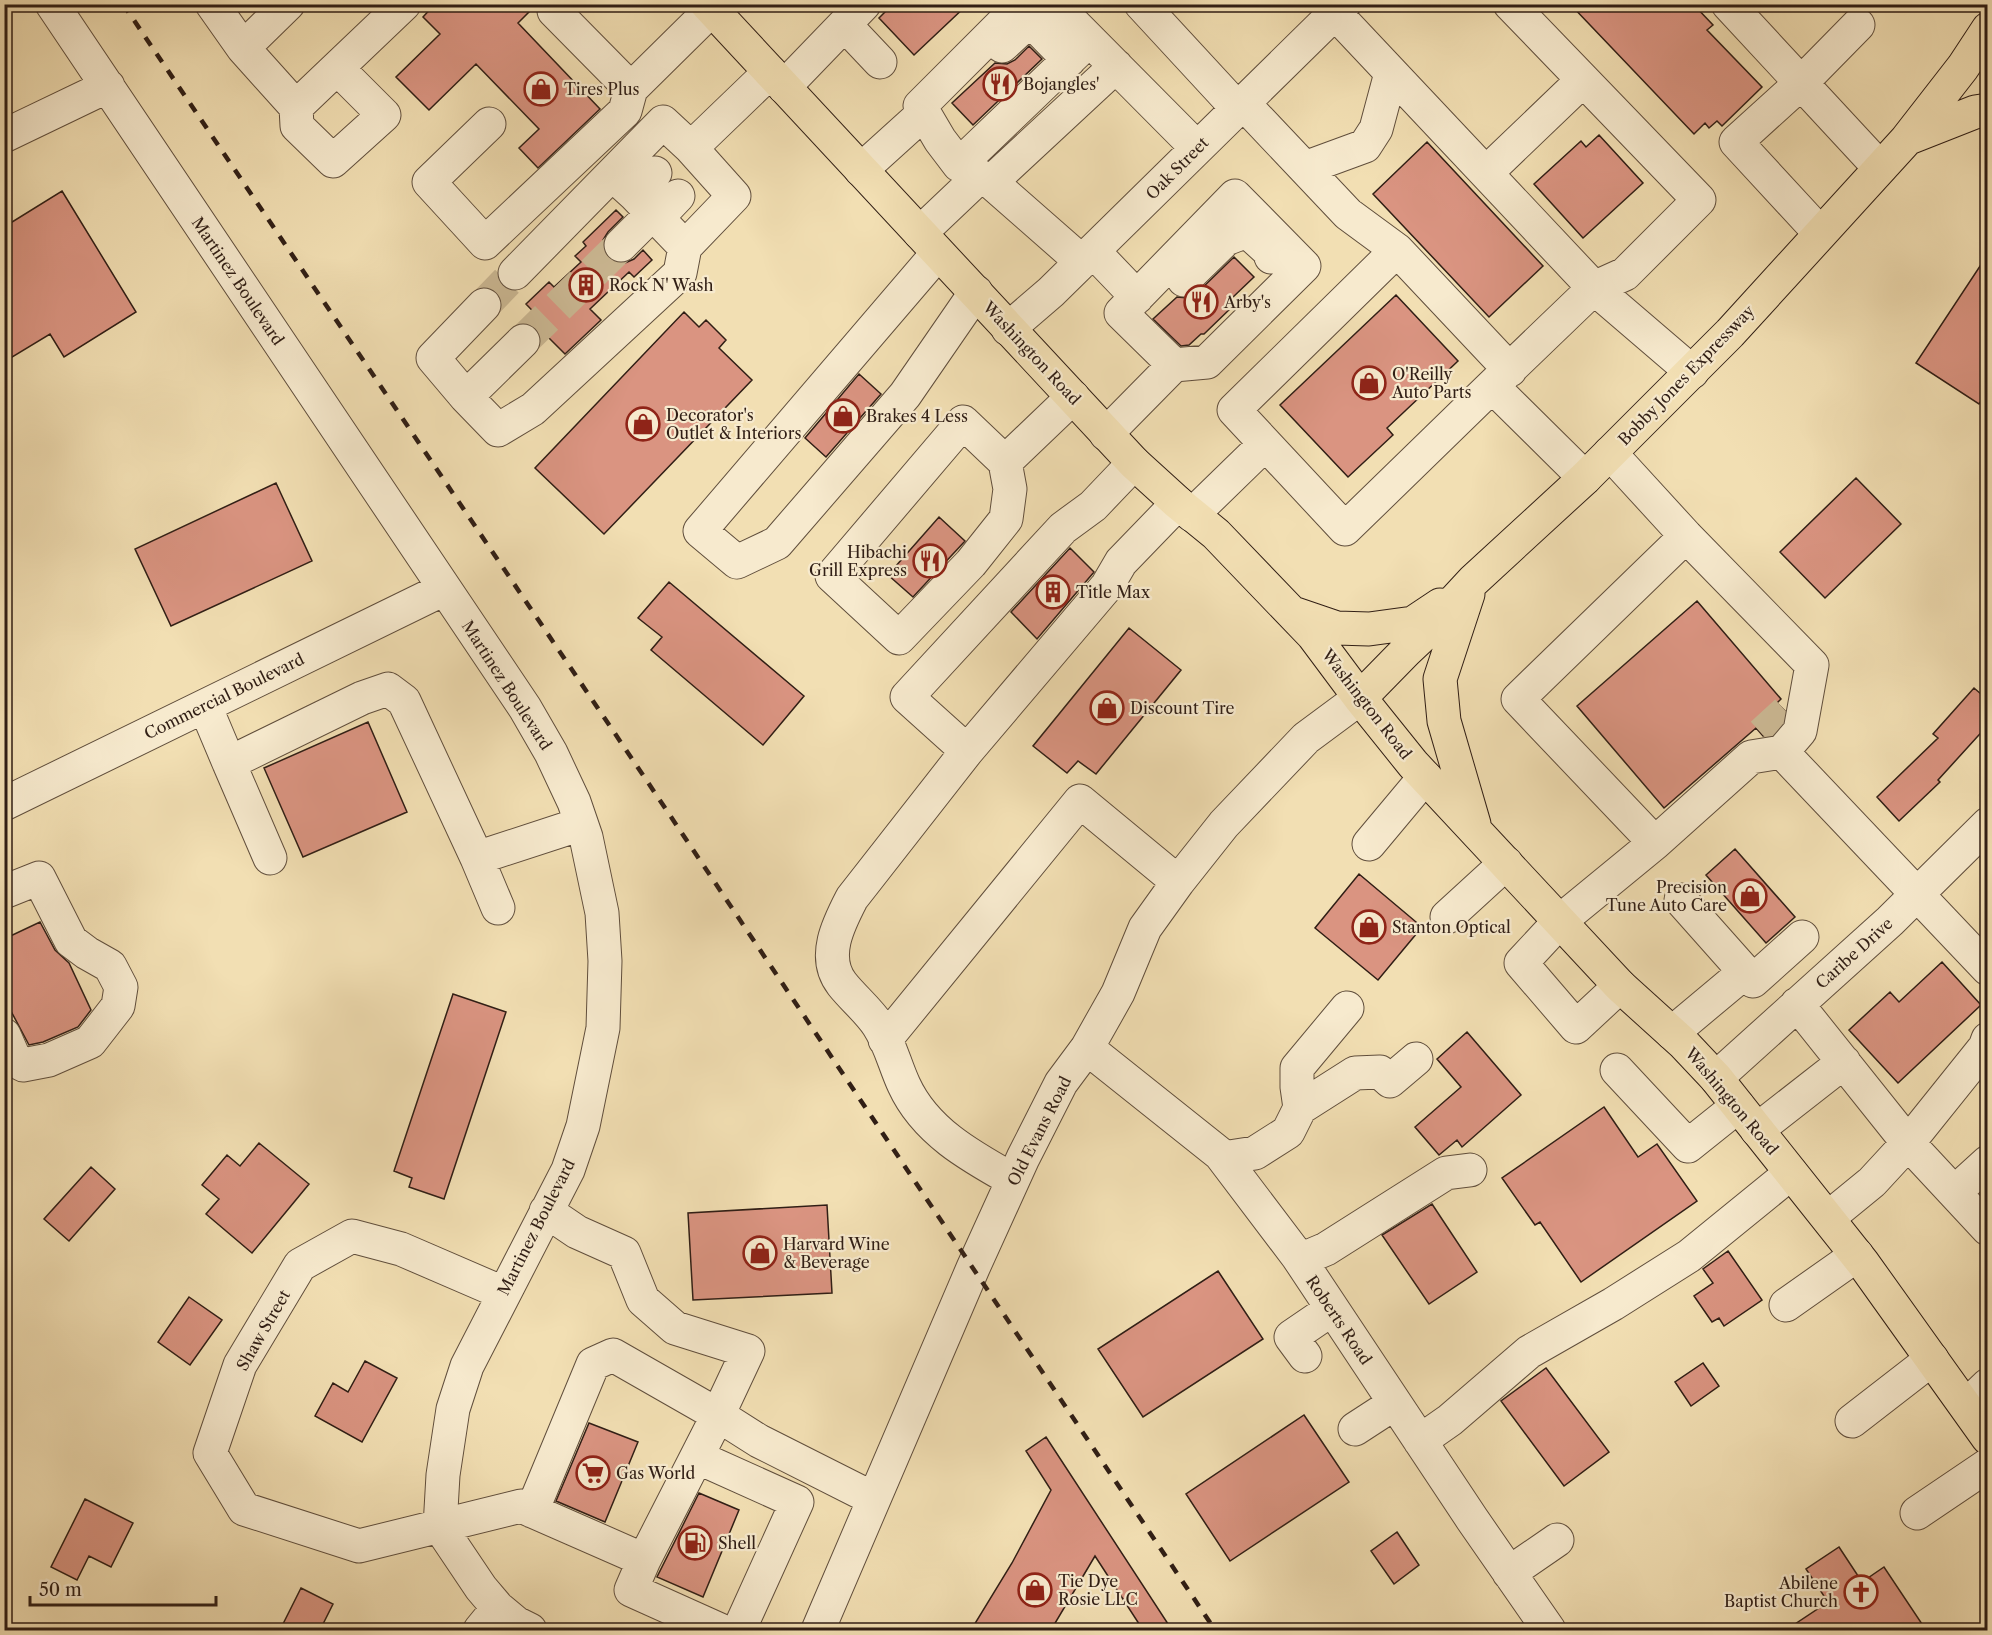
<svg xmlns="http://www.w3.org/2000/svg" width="1992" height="1635" font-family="'Libre Caslon Text',serif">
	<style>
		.building { fill: #da9481; stroke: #301e15; stroke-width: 1.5 }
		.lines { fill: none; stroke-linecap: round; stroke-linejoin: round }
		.minor-tunnel { stroke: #cbb893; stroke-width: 33; stroke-dasharray: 33 16; stroke-linecap: butt }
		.minor-casing { stroke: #604e3c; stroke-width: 35 }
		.major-casing { stroke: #301e15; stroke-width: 35 }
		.minor { stroke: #f7eace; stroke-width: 33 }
		.major { stroke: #f2dfb3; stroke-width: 33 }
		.rail { stroke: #301e15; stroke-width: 4.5; stroke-dasharray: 10 10; stroke-linecap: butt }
		.labels { text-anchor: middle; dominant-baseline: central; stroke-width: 4.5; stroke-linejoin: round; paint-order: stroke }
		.poi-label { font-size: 16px; fill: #301e15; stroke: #f7eace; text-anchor: start }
		.street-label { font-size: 16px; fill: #301e15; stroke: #f7eace }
	</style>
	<rect width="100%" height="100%" fill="#f2dfb3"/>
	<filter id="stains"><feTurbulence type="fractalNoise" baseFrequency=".00333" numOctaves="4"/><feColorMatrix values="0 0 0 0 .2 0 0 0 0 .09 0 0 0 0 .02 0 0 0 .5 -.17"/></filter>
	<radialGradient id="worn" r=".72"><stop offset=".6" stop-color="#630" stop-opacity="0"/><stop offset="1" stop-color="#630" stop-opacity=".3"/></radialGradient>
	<path class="building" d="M 435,4 L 537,4 L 518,23 L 600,109 L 538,168 L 519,148 L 539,129 L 476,64 L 429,110 L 396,77 L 440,34 L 423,17 Z
		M 893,4 L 968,4 L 914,55 L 879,18 Z
		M 1570,4 L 1693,4 L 1713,25 L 1707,30 L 1762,87 L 1722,126 L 1717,121 L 1709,128 L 1705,123 L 1694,134 Z
		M 1029,46 L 1042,59 L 973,125 L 952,103 L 995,63 L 1007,64 L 1015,60 Z
		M 1599,135 L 1643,183 L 1583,238 L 1534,184 L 1581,141 L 1586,147 Z
		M 1427,142 L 1543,266 L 1489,317 L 1373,194 Z
		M 62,191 L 136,312 L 64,357 L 50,334 L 4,362 L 4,227 Z
		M 616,210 L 623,217 L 608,232 L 603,240 L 603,249 L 607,258 L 616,263 L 625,263 L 634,259 L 643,250 L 652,260 L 634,277 L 629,272 L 590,309 L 601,320 L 565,354 L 546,335 L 551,330 L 526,304 L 549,282 L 554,287 L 581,262 L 575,256 L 586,246 L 583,242 Z
		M 1988,254 L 1988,391 L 1979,404 L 1916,363 Z
		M 1234,257 L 1254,277 L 1232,298 L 1232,307 L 1204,334 L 1201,334 L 1189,345 L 1181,346 L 1153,319 L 1177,297 L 1188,298 L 1197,293 Z
		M 1396,295 L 1458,361 L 1387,428 L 1393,435 L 1348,477 L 1280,405 Z
		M 684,312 L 699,327 L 706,320 L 726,340 L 719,348 L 752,380 L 604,534 L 535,468 Z
		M 859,374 L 881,394 L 826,457 L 805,438 Z
		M 1856,478 L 1901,524 L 1825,598 L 1780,552 Z
		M 276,483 L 312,561 L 171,626 L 135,549 Z
		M 939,517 L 965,541 L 913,597 L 888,575 Z
		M 1070,548 L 1094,572 L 1037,639 L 1011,612 Z
		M 669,582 L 804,696 L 763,745 L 651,650 L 662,637 L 638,618 Z
		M 1697,601 L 1781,699 L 1777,703 L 1785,711 L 1782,723 L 1772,735 L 1763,736 L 1756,728 L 1664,808 L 1577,706 Z
		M 1129,628 L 1181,670 L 1096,774 L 1078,761 L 1067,773 L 1033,746 Z
		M 1974,688 L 1988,700 L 1988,725 L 1938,780 L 1940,782 L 1899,821 L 1877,797 L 1938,738 L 1933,734 Z
		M 368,722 L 407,812 L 303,857 L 264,768 Z
		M 1735,849 L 1795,917 L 1766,943 L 1706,875 Z
		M 1359,874 L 1422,927 L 1378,980 L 1315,928 Z
		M 40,922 L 55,950 L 69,963 L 91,1010 L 78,1027 L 43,1042 L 29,1045 L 4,998 L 4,939 Z
		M 1942,962 L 1981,1005 L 1898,1083 L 1849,1030 L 1890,992 L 1899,1002 Z
		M 453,994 L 506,1012 L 444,1199 L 409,1187 L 412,1178 L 394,1171 Z
		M 1467,1032 L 1521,1095 L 1462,1147 L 1457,1140 L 1439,1155 L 1415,1127 L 1461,1087 L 1437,1059 Z
		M 1604,1107 L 1638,1157 L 1657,1144 L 1697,1201 L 1581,1282 L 1540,1222 L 1535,1225 L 1502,1178 Z
		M 259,1143 L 309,1184 L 252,1253 L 206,1214 L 219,1199 L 202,1185 L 227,1155 L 240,1166 Z
		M 91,1167 L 115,1189 L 69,1241 L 44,1219 Z
		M 1432,1204 L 1477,1272 L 1429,1304 L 1382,1235 Z
		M 827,1205 L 832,1293 L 693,1300 L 688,1213 Z
		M 1728,1251 L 1762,1300 L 1724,1326 L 1719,1318 L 1712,1322 L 1694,1296 L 1713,1283 L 1703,1269 Z
		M 1218,1271 L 1263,1339 L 1143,1417 L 1098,1349 Z
		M 189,1297 L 222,1320 L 190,1365 L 158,1342 Z
		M 365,1361 L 397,1378 L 362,1442 L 315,1416 L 333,1383 L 348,1392 Z
		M 1703,1363 L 1719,1386 L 1691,1406 L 1675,1382 Z
		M 1546,1368 L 1609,1452 L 1564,1486 L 1501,1401 Z
		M 1304,1415 L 1349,1482 L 1230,1561 L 1186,1494 Z
		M 589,1423 L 638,1442 L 605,1522 L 556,1501 Z
		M 1046,1437 L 1172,1630 L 1143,1630 L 1095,1556 L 1051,1630 L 971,1630 L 1012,1563 L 1051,1490 L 1026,1451 Z
		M 699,1493 L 739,1510 L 703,1597 L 657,1577 Z
		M 85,1499 L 133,1523 L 111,1567 L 89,1556 L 77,1580 L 51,1567 Z
		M 1397,1532 L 1419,1565 L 1394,1584 L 1371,1551 Z
		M 1839,1547 L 1862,1582 L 1884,1567 L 1926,1630 L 1786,1630 L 1828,1602 L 1806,1569 Z
		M 301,1588 L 333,1604 L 320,1630 L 280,1630 Z"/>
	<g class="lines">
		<path class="minor-tunnel" d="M 484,305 L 515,273
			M 523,341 L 621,245
			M 1762,734 L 1787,711"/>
		<defs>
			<path id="minor" d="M 52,4 L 525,708 L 551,753 L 574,802 L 586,837 L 602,913 L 605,961 L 603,1028 L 583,1126 L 568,1170 L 467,1366 L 453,1409 L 443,1475 L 440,1527 L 481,1588 L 498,1608 L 516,1623 L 530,1630
				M 212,4 L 243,48
				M 288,4 L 243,48 L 296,107 L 404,4
				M 1022,4 L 920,106 L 940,140 L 959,165 L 991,182 L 1082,262
				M 1054,4 L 1197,148
				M 1141,4 L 1238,109
				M 1510,4 L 1699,200
				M 1728,4 L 1880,168
				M 554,11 L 631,89 L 711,10
				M 1335,13 L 1594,288 L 1692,372
				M 845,25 L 880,62
				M 1002,46 L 1030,20 L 1069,60
				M 784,87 L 864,4
				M 1243,103 L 1348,214 L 1397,250
				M 296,107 L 297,126 L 333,161 L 384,115 L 337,68
				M 489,124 L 429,182 L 485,243 L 625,111 L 631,89
				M 4,136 L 108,86
				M 959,165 L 1084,45
				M 1305,168 L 1365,146 L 1376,129 L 1391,73
				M 861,170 L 924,113
				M 1486,173 L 1583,80
				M 991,182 L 1116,66
				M 635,195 L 655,173
				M 657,218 L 678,196
				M 920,233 L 980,176
				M 1820,233 L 1736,142 L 1801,83 L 1858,25
				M 621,245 L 653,213
				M 685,247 L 734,196 L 691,148
				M 1093,251 L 1137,297
				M 938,253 L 700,531 L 737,562 L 777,543 L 905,395 L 976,292
				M 515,273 L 663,122 L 691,148 L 770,72
				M 1184,280 L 1226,239 L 1247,231 L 1269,251 L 1271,257
				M 484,305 L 433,358 L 466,397 L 523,341
				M 1008,329 L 1051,292 L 1344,4
				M 1510,370 L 1397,250 L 1234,410 L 1345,529 L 1492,386 L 1594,288 L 1625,274 L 1699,200
				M 1492,386 L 1585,478
				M 466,397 L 498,430 L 533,409 L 680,273 L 685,247 L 635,195 L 613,175
				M 963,422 L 1005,462 L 1010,489 L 1006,519 L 971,563 L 899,638 L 832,576 Z
				M 1106,434 L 1174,365 L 1207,362 L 1304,266 L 1235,196 L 1121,313 L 1174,365
				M 1610,453 L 1686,536 L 1812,665 L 1800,731 L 1782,752 L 1751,757 L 1655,843 L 1560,921 L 1521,963 L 1576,1027 L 1620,986
				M 1005,462 L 1073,397
				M 1192,515 L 1265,444
				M 205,706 L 229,763
				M 967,751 L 907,697 L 1063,528 L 1093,506 L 1134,463
				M 1782,752 L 1988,969
				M 4,804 L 444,589
				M 1655,843 L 1518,699 L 1686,536
				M 1369,844 L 1425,777
				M 270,858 L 229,763 L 362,698 L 388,689 L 404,701 L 477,858 L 581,824
				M 477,858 L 498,908
				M 4,892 L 39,878 L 71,941 L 87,953 L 110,966 L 121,987 L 118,1006 L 90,1042 L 49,1060 L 23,1065 L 15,1060 L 4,1035
				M 1447,917 L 1506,863
				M 1753,981 L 1802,937
				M 1797,1004 L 1908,1143 L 1988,1229
				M 1672,1033 L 1745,972 L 1681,900
				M 885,1040 L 1080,801 L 1178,882
				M 1087,1048 L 1220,1154 L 1298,1257 L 1472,1519 L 1549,1630
				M 1617,1070 L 1688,1146 L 1738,1106
				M 1716,1078 L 1890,921 L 1988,824
				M 1300,1108 L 1297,1087 L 1297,1068 L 1347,1008
				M 1757,1130 L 1844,1062
				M 1223,1158 L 1255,1153 L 1288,1132 L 1300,1108 L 1355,1073 L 1380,1072 L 1390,1081 L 1416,1059
				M 1013,1180 C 970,1156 925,1131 904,1085 C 895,1066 890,1043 878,1025 C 868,1010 853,998 842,984 C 821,957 839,923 852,898 L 967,751 L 1107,586 L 1121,562 L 1178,503
				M 1955,1192 L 1988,1162
				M 1828,1218 L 1872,1182 L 1908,1143 L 1985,1047 L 1988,1039
				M 1300,1260 L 1326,1249 L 1446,1173 L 1470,1170
				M 503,1293 L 401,1249 L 352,1236 L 300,1265 L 240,1365 L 210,1453 L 244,1509 L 359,1546 L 521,1506 L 644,1560 L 718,1415 L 759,1441 L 874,1499
				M 1786,1305 L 1857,1255
				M 1305,1356 L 1291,1337 L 1332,1309
				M 1966,1406 L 1988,1385
				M 1852,1421 L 1932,1359
				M 1355,1429 L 1395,1403
				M 1420,1441 L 1450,1420 L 1529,1352 L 1613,1304 L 1689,1256 L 1791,1173
				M 697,1457 L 797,1502 L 739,1630
				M 532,1511 L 593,1364 L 613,1355 L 718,1415 L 748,1351 L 675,1328 L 643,1300 L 624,1253 L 577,1232 L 546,1211
				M 1917,1513 L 1988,1465
				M 644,1560 L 631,1590 L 720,1630
				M 1509,1573 L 1557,1540
				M 480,1630 L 498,1608
				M 818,1630 L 973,1268 L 1023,1158 L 1061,1083 L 1087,1048 L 1118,993 L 1145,928 L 1178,882 L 1224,824 L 1306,738 L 1360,698"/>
			<path id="major" d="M 707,4 L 1134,463 L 1178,503 L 1216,534 L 1313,635 L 1360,698 L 1413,764 L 1620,986 L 1683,1043 L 1716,1078 L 1863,1263 L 1988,1438
				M 1909,138 L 1975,112 L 1988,110
				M 1468,594 L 1440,679 L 1444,721 L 1474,824
				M 1293,613 L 1337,628 L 1369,629 L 1413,623 L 1440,605
				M 1360,698 L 1406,651 L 1423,635 L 1473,581 L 1585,478 L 1730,333 L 1907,139 L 1963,67 L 1988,29"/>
		</defs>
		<use href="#minor" class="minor-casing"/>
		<use href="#major" class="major-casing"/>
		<use href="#minor" class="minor"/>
		<use href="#major" class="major"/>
		<path class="rail" d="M 123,4 L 651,787 L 1215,1630"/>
	</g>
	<defs>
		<symbol id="restaurant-ring" viewBox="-11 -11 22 22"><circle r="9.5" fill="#f7eace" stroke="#8f2418" stroke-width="1.5"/><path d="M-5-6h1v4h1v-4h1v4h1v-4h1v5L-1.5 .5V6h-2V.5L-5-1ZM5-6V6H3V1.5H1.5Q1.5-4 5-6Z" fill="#8f2418"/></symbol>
		<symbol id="shop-ring" viewBox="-11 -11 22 22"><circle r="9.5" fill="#f7eace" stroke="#8f2418" stroke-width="1.5"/><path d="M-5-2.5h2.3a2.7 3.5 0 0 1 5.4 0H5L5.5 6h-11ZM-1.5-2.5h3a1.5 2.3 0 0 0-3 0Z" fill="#8f2418"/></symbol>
		<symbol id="building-ring" viewBox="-11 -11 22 22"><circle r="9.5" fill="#f7eace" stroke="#8f2418" stroke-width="1.5"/><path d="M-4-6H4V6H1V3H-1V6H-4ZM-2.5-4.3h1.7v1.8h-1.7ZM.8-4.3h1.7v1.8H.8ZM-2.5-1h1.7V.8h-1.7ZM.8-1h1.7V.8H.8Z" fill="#8f2418"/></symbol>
		<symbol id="supermarket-ring" viewBox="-11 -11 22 22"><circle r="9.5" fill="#f7eace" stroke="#8f2418" stroke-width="1.5"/><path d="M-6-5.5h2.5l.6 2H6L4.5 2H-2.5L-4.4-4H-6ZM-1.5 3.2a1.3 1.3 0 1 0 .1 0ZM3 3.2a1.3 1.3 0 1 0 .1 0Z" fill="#8f2418"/></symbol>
		<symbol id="fuel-ring" viewBox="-11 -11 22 22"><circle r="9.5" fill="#f7eace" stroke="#8f2418" stroke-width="1.5"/><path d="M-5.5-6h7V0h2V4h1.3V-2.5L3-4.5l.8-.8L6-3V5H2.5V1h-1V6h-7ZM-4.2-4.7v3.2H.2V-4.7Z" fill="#8f2418"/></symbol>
		<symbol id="church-ring" viewBox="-11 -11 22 22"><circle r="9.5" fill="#f7eace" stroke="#8f2418" stroke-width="1.5"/><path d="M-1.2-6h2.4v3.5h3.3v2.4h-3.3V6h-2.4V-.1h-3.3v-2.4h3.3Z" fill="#8f2418"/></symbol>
	</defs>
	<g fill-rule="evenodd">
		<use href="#restaurant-ring" x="981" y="65" width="38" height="38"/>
		<use href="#shop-ring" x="522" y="70" width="38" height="38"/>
		<use href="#building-ring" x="567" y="266" width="38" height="38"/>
		<use href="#restaurant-ring" x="1182" y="283" width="38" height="38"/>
		<use href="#shop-ring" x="1350" y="364" width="38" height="38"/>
		<use href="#shop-ring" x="824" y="397" width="38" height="38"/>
		<use href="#shop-ring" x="624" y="405" width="38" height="38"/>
		<use href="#restaurant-ring" x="911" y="542" width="38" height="38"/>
		<use href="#building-ring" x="1034" y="573" width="38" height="38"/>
		<use href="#shop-ring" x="1088" y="689" width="38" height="38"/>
		<use href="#shop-ring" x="1731" y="877" width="38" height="38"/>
		<use href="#shop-ring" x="1350" y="908" width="38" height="38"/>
		<use href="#shop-ring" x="741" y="1234" width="38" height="38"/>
		<use href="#supermarket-ring" x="574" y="1454" width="38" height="38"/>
		<use href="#fuel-ring" x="676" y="1524" width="38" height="38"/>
		<use href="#shop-ring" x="1016" y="1571" width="38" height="38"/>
		<use href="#church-ring" x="1842" y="1573" width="38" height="38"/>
	</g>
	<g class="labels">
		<g class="poi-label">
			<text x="1023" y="84">Bojangles'</text>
			<text x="564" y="89">Tires Plus</text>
			<text x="609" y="285">Rock N' Wash</text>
			<text x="1224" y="302">Arby's</text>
			<text x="1392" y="374">O'Reilly<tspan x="1392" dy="18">Auto Parts</tspan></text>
			<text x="666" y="415">Decorator's<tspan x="666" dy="18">Outlet &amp; Interiors</tspan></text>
			<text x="866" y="416">Brakes 4 Less</text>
			<text x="907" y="552" text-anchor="end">Hibachi<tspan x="907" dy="18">Grill Express</tspan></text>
			<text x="1076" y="592">Title Max</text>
			<text x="1130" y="708">Discount Tire</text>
			<text x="1727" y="887" text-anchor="end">Precision<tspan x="1727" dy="18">Tune Auto Care</tspan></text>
			<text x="1392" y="927">Stanton Optical</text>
			<text x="783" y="1244">Harvard Wine<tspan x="783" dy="18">&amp; Beverage</tspan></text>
			<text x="616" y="1473">Gas World</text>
			<text x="718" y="1543">Shell</text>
			<text x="1058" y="1581">Tie Dye<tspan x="1058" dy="18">Rosie LLC</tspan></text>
			<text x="1838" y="1583" text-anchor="end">Abilene<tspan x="1838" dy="18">Baptist Church</tspan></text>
		</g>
		<g class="street-label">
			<text transform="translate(1177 168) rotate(-45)">Oak Street</text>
			<text transform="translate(238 281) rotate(56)">Martinez Boulevard</text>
			<text transform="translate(1032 353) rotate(47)">Washington Road</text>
			<text transform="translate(1686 375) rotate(-46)">Bobby Jones Expressway</text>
			<text transform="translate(507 685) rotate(57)">Martinez Boulevard</text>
			<text transform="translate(224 696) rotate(-26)">Commercial Boulevard</text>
			<text transform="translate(1367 704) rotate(52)">Washington Road</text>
			<text transform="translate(1854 953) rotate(-42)">Caribe Drive</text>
			<text transform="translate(1732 1101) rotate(50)">Washington Road</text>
			<text transform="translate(1039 1131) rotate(-63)">Old Evans Road</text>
			<text transform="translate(536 1227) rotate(-63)">Martinez Boulevard</text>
			<text transform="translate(1339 1320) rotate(56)">Roberts Road</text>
			<text transform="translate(263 1330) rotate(-60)">Shaw Street</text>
		</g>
	</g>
	<rect width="1992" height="1635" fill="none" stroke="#f2dfb3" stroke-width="24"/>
	<rect x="6" y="6" width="1980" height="1623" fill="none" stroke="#301e15" stroke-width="3"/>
	<rect x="12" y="12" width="1968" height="1611" fill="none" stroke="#301e15" stroke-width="1.5"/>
	<path d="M30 1596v9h186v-9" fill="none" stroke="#301e15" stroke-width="3"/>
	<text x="39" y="1596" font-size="18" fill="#301e15" stroke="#f7eace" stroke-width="4.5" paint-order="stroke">50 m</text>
	<rect width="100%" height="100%" filter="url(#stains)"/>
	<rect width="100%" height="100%" fill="url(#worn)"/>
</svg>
